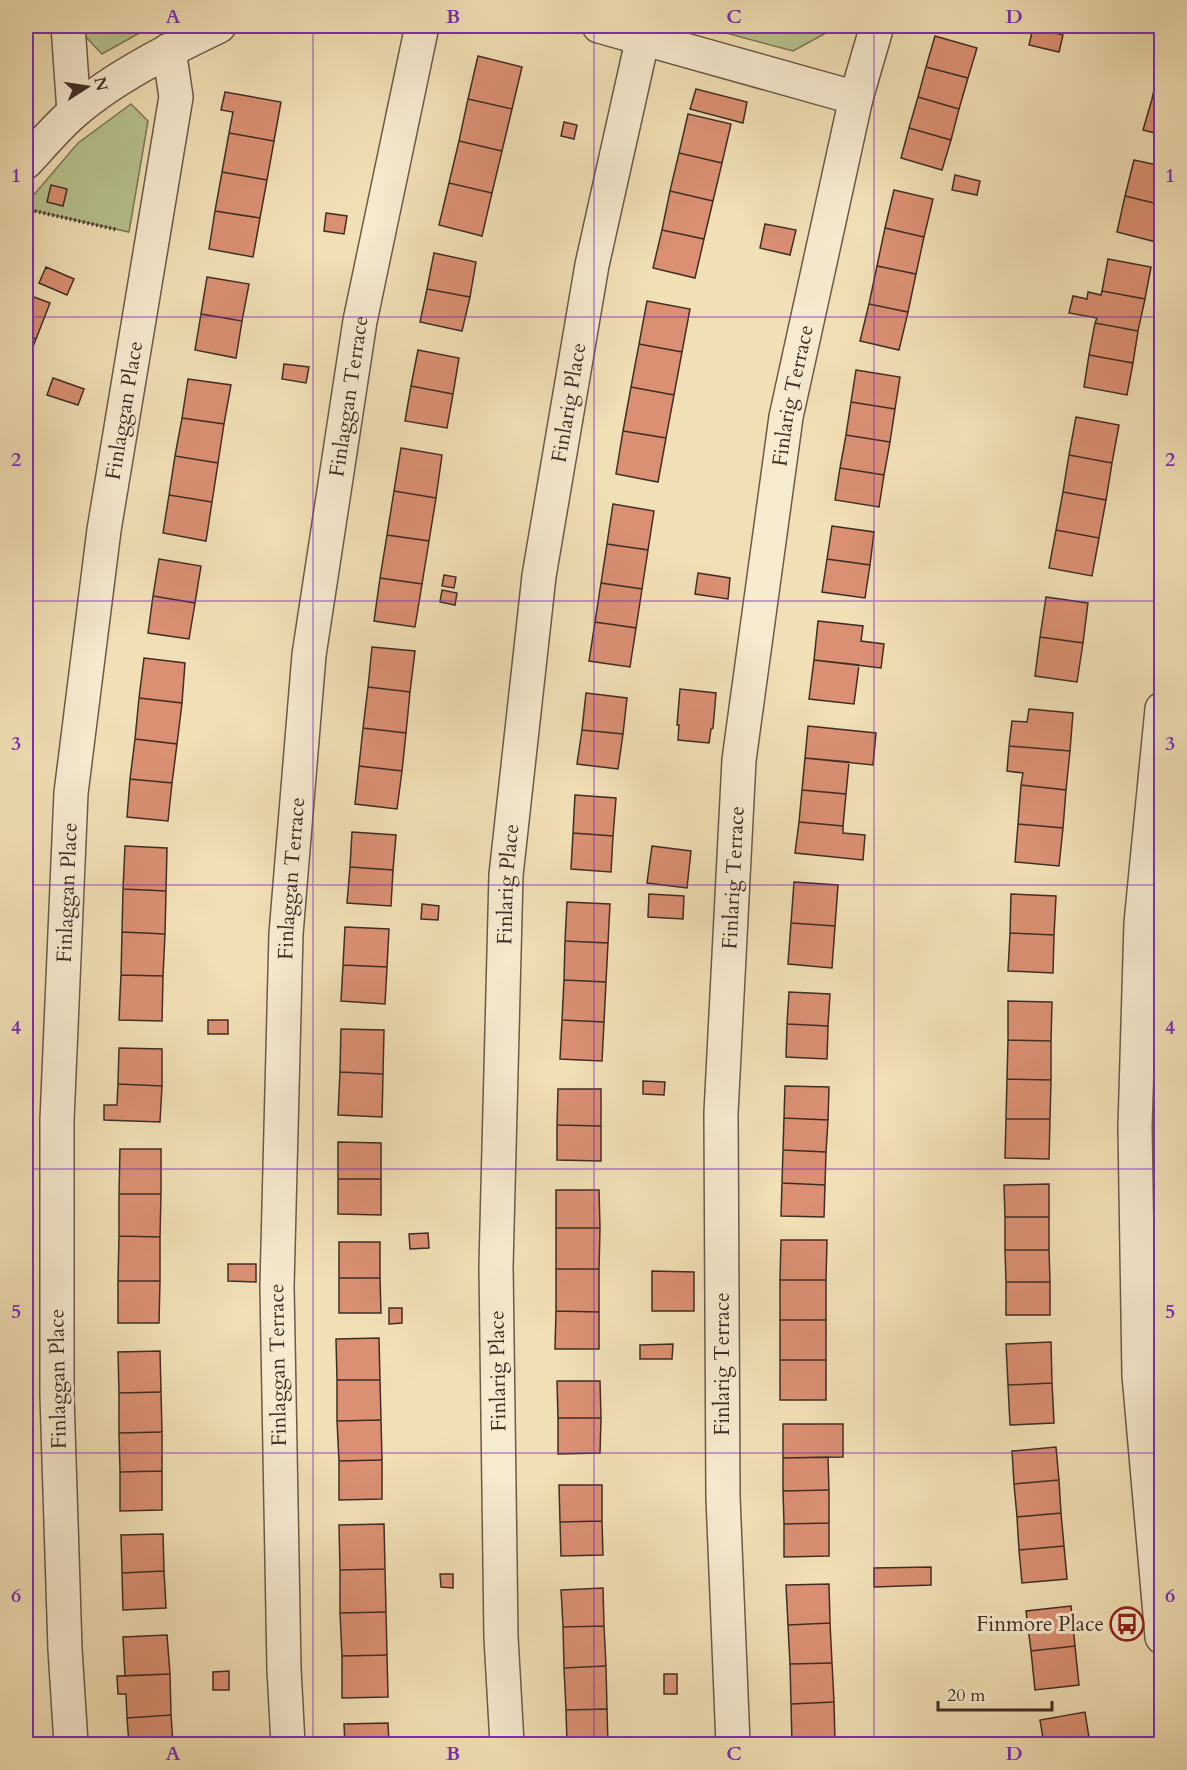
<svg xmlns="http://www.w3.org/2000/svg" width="1187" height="1770" font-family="Cardo,serif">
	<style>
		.green { fill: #b7c28f; stroke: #7b785a; stroke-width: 1.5 }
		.building { fill: #db9073; stroke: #3f2e26; stroke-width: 1.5 }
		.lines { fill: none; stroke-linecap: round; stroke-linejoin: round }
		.minor-casing { stroke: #6c5a4a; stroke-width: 36 }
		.path { stroke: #3f2e26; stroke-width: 4; stroke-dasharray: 1.5 3; stroke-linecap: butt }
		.minor { stroke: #f6eacf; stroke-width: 33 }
		.grid { fill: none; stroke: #7b2cbf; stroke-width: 1.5; stroke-opacity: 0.55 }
		.labels { text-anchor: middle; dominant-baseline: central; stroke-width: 6; stroke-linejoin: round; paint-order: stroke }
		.street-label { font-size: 21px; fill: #3f2e26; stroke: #f6eacf }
		.poi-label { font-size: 21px; fill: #3f2e26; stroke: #f6eacf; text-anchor: end }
		.neatline { fill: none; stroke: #7b2cbf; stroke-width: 2 }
		.grid-label { font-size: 20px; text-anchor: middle; font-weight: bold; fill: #7b2cbf }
	</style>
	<rect width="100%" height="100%" fill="#f1dfb5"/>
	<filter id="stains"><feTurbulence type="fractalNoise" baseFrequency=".00333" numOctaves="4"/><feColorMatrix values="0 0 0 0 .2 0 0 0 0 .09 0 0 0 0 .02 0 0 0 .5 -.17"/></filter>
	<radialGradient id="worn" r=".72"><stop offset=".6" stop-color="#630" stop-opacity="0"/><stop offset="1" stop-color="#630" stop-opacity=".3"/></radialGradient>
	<path class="green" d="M 83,26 L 152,26 L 102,54 L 83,34 Z
		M 700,26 L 839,26 L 793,51 Z
		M 131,104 L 148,121 L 129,232 L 26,209 L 26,204 L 78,143 Z"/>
	<path class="building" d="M 1033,27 L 1063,35 L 1059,52 L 1029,45 Z
		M 935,36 L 977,48 L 968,78 L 926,67 Z
		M 478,56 L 522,67 L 512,109 L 468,99 Z
		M 926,67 L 968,78 L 959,109 L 918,97 Z
		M 1159,67 L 1162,68 L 1162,101 L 1152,99 Z
		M 696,89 L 747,102 L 743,123 L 690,109 Z
		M 225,92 L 281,102 L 274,141 L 229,133 L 233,112 L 221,110 Z
		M 918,97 L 959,109 L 951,140 L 909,128 Z
		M 468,99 L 512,109 L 502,151 L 459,141 Z
		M 1152,99 L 1162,101 L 1162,135 L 1143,130 Z
		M 688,114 L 731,124 L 722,163 L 679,153 Z
		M 564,122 L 577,125 L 574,139 L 561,136 Z
		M 909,128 L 951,140 L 942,170 L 901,158 Z
		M 229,133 L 274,141 L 267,180 L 222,172 Z
		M 459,141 L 502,151 L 492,193 L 449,183 Z
		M 679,153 L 722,163 L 713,201 L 670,191 Z
		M 1134,160 L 1162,166 L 1162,205 L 1125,196 Z
		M 222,172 L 267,180 L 260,218 L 215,211 Z
		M 955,175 L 980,181 L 977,195 L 952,190 Z
		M 449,183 L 492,193 L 482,236 L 439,225 Z
		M 51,185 L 67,189 L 63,206 L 47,202 Z
		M 894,190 L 933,199 L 924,237 L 885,228 Z
		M 670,191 L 713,201 L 704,239 L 662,230 Z
		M 1125,196 L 1162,205 L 1160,243 L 1117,232 Z
		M 215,211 L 260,218 L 253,257 L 209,249 Z
		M 326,213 L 347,216 L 344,234 L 324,231 Z
		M 765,224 L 796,230 L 790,255 L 760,248 Z
		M 885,228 L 924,237 L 916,274 L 877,266 Z
		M 662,230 L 704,239 L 695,278 L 653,268 Z
		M 434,253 L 476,262 L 470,297 L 427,289 Z
		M 1108,259 L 1151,267 L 1145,299 L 1102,291 Z
		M 877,266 L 916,274 L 908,312 L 869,304 Z
		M 46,267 L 74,279 L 67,295 L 39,283 Z
		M 207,277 L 249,284 L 242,321 L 201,314 Z
		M 427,289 L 470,297 L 462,331 L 420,322 Z
		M 1102,291 L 1145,299 L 1138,331 L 1095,323 L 1097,318 L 1069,313 L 1073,296 L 1087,299 L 1088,292 L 1101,295 Z
		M 26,294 L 50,303 L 36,339 L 26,335 Z
		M 647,301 L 690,309 L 682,352 L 639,344 Z
		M 869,304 L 908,312 L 899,350 L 860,341 Z
		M 201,314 L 242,321 L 236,358 L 195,350 Z
		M 1095,323 L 1138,331 L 1133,363 L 1089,355 Z
		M 26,335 L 36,339 L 26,365 Z
		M 639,344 L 682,352 L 674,395 L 631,387 Z
		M 418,350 L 459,358 L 453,394 L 411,386 Z
		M 1089,355 L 1133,363 L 1127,395 L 1084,387 Z
		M 284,364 L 309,367 L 306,383 L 282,379 Z
		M 856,370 L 900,377 L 895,409 L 851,402 Z
		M 53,378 L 84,389 L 78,405 L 47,395 Z
		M 188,379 L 231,385 L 224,424 L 182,418 Z
		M 411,386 L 453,394 L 447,428 L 405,421 Z
		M 631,387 L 674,395 L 666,438 L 623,431 Z
		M 851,402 L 895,409 L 890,442 L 846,435 Z
		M 1076,417 L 1119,425 L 1112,463 L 1069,455 Z
		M 182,418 L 224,424 L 218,463 L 175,456 Z
		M 623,431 L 666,438 L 658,482 L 616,474 Z
		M 846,435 L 890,442 L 884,475 L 840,468 Z
		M 401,448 L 442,455 L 436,498 L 394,491 Z
		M 1069,455 L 1112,463 L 1106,500 L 1063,492 Z
		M 175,456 L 218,463 L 212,502 L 169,495 Z
		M 840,468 L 884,475 L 879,507 L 835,500 Z
		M 394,491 L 436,498 L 429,541 L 387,535 Z
		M 1063,492 L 1106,500 L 1099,538 L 1056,530 Z
		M 169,495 L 212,502 L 206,541 L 163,533 Z
		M 613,504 L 654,511 L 648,550 L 607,544 Z
		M 832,526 L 874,532 L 870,565 L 827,559 Z
		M 1056,530 L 1099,538 L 1092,576 L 1049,568 Z
		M 387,535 L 429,541 L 422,584 L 380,578 Z
		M 607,544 L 648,550 L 642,589 L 601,583 Z
		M 159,559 L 201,566 L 195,603 L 153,596 Z
		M 827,559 L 870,565 L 865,598 L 822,592 Z
		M 698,573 L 730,578 L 728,599 L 695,594 Z
		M 444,575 L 456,577 L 454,588 L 442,586 Z
		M 380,578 L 422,584 L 415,627 L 374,621 Z
		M 601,583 L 642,589 L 636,628 L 595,622 Z
		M 442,590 L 457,593 L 455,605 L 440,602 Z
		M 153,596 L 195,603 L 189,639 L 148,633 Z
		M 1046,597 L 1088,603 L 1083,643 L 1040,637 Z
		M 818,621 L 863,626 L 861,641 L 884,644 L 881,668 L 814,660 Z
		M 595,622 L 636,628 L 630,667 L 589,661 Z
		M 1040,637 L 1083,643 L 1077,682 L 1035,676 Z
		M 372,647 L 415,651 L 410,692 L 368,687 Z
		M 144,658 L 185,663 L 182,703 L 139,698 Z
		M 814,660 L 859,665 L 854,704 L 809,699 Z
		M 368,687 L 410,692 L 406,733 L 363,728 Z
		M 680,689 L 716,693 L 713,728 L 711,729 L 709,743 L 678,740 L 679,725 L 677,725 Z
		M 586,693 L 627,698 L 623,734 L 582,730 Z
		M 139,698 L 182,703 L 177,744 L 135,739 Z
		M 1029,709 L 1073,713 L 1070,751 L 1009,746 L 1012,721 L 1027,722 Z
		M 808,726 L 876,733 L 873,765 L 805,758 Z
		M 363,728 L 406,733 L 402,771 L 359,766 Z
		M 582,730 L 623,734 L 618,769 L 577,764 Z
		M 135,739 L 177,744 L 172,783 L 130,779 Z
		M 1009,746 L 1070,751 L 1066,790 L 1021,785 L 1023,773 L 1007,771 Z
		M 805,758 L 849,762 L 846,794 L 802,790 Z
		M 359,766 L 402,771 L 397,809 L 355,804 Z
		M 130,779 L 172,783 L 168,821 L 127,817 Z
		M 1021,785 L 1066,790 L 1063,828 L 1018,824 Z
		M 802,790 L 846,794 L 843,826 L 799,822 Z
		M 575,795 L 616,798 L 613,836 L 573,833 Z
		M 799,822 L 843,826 L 843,833 L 865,835 L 863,860 L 795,853 Z
		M 1018,824 L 1063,828 L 1059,866 L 1015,862 Z
		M 352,832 L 396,835 L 393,870 L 350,867 Z
		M 573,833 L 613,836 L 611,872 L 571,869 Z
		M 125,846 L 167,848 L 166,891 L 123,889 Z
		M 652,846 L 691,851 L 687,888 L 647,883 Z
		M 350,867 L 393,870 L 391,906 L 347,903 Z
		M 794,882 L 838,885 L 835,926 L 791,923 Z
		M 123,889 L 166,891 L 165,934 L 122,932 Z
		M 649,894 L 684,896 L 683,919 L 648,917 Z
		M 1011,894 L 1056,896 L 1054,935 L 1010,933 Z
		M 567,902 L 610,904 L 608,943 L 565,941 Z
		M 422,904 L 439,906 L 438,920 L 421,919 Z
		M 791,923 L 835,926 L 832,968 L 788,964 Z
		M 345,927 L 389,929 L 387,967 L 343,965 Z
		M 122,932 L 165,934 L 163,976 L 121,975 Z
		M 1010,933 L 1054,935 L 1053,973 L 1008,971 Z
		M 565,941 L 608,943 L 606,982 L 564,980 Z
		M 343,965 L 387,967 L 385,1004 L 341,1001 Z
		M 121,975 L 163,976 L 162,1021 L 119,1020 Z
		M 564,980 L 606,982 L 604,1022 L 562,1020 Z
		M 789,992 L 830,994 L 828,1026 L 787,1024 Z
		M 1008,1001 L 1052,1002 L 1051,1041 L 1008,1040 Z
		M 208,1020 L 228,1020 L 228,1034 L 208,1034 Z
		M 562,1020 L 604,1022 L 602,1061 L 560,1059 Z
		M 787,1024 L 828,1026 L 827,1059 L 786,1057 Z
		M 341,1029 L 384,1030 L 383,1074 L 340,1072 Z
		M 1008,1040 L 1051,1041 L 1051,1080 L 1007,1079 Z
		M 119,1048 L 162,1049 L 162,1086 L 118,1084 Z
		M 340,1072 L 383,1074 L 382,1117 L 338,1115 Z
		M 1007,1079 L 1051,1080 L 1050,1119 L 1006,1119 Z
		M 643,1081 L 665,1082 L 664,1095 L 643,1094 Z
		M 118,1084 L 162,1086 L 160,1122 L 104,1120 L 104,1105 L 117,1105 Z
		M 785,1086 L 829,1087 L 828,1120 L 784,1118 Z
		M 558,1089 L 601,1089 L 601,1126 L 557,1125 Z
		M 784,1118 L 828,1120 L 826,1152 L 783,1150 Z
		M 1006,1119 L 1050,1119 L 1049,1159 L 1005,1158 Z
		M 557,1125 L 601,1126 L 601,1161 L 557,1160 Z
		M 338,1142 L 381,1143 L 381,1179 L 338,1179 Z
		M 120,1149 L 161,1149 L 161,1194 L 119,1194 Z
		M 783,1150 L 826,1152 L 825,1185 L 782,1183 Z
		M 338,1179 L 381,1179 L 381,1215 L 338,1214 Z
		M 782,1183 L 825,1185 L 824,1217 L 781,1216 Z
		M 1049,1184 L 1049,1217 L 1005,1217 L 1004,1185 Z
		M 556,1190 L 599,1190 L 600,1228 L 556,1228 Z
		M 119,1194 L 161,1194 L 160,1237 L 119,1236 Z
		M 1005,1217 L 1049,1217 L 1049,1250 L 1005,1250 Z
		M 556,1228 L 600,1228 L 599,1269 L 556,1269 Z
		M 428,1233 L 429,1248 L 410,1249 L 409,1234 Z
		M 119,1236 L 160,1237 L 160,1281 L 118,1281 Z
		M 781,1240 L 827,1240 L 826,1280 L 780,1280 Z
		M 339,1242 L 380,1242 L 380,1278 L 339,1278 Z
		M 1005,1250 L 1049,1250 L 1050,1282 L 1006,1282 Z
		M 228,1264 L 256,1264 L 256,1282 L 228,1281 Z
		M 556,1269 L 599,1269 L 599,1312 L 556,1311 Z
		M 652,1271 L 694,1272 L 694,1311 L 652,1311 Z
		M 339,1278 L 380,1278 L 381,1313 L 339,1313 Z
		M 780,1280 L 826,1280 L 826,1320 L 780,1320 Z
		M 118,1281 L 160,1281 L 159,1323 L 118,1323 Z
		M 1006,1282 L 1050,1282 L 1050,1315 L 1006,1315 Z
		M 389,1308 L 402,1308 L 402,1323 L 389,1324 Z
		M 556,1311 L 599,1312 L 599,1349 L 555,1349 Z
		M 780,1320 L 826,1320 L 826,1360 L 780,1360 Z
		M 379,1338 L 380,1380 L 337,1380 L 336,1339 Z
		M 1051,1342 L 1052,1383 L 1008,1385 L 1006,1344 Z
		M 673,1344 L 672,1359 L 640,1359 L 640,1345 Z
		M 160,1351 L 161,1392 L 119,1393 L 118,1352 Z
		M 780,1360 L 826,1360 L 826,1400 L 780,1400 Z
		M 337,1380 L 380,1380 L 381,1420 L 337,1421 Z
		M 557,1381 L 600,1381 L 601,1418 L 558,1418 Z
		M 1052,1383 L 1054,1423 L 1010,1425 L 1008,1385 Z
		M 161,1392 L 162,1432 L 119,1433 L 119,1393 Z
		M 558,1418 L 601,1418 L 600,1453 L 558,1454 Z
		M 381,1420 L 382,1460 L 339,1461 L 337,1421 Z
		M 783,1424 L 843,1424 L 843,1457 L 783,1458 Z
		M 162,1432 L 162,1471 L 120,1472 L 119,1433 Z
		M 1056,1447 L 1059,1480 L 1014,1484 L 1012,1451 Z
		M 828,1457 L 829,1490 L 783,1491 L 783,1458 Z
		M 382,1460 L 382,1499 L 339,1500 L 339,1461 Z
		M 162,1471 L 162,1510 L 120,1511 L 120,1472 Z
		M 1059,1480 L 1061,1513 L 1017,1517 L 1014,1484 Z
		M 559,1485 L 602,1485 L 602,1521 L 560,1522 Z
		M 829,1490 L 829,1523 L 784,1524 L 783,1491 Z
		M 1061,1513 L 1064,1546 L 1019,1550 L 1017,1517 Z
		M 602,1521 L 603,1555 L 561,1556 L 560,1522 Z
		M 829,1523 L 829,1556 L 784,1557 L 784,1524 Z
		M 384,1524 L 385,1569 L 340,1570 L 339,1525 Z
		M 163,1534 L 164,1571 L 122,1573 L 121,1535 Z
		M 1064,1546 L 1067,1579 L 1022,1583 L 1019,1550 Z
		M 931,1567 L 931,1585 L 874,1587 L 874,1568 Z
		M 385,1569 L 386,1612 L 340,1613 L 340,1570 Z
		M 164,1571 L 166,1608 L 123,1610 L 122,1573 Z
		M 440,1574 L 453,1574 L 453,1588 L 441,1587 Z
		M 829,1584 L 830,1623 L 788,1625 L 786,1585 Z
		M 603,1588 L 604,1626 L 563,1627 L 561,1590 Z
		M 1071,1606 L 1075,1646 L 1031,1651 L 1026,1611 Z
		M 386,1612 L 387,1655 L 342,1656 L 340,1613 Z
		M 830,1623 L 832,1663 L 790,1664 L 788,1625 Z
		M 604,1626 L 606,1666 L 564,1668 L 563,1627 Z
		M 167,1635 L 170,1674 L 125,1676 L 123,1637 Z
		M 1075,1646 L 1079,1685 L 1035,1690 L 1031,1651 Z
		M 387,1655 L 388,1697 L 342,1698 L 342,1656 Z
		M 832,1663 L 834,1702 L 791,1704 L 790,1664 Z
		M 606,1666 L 607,1709 L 566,1710 L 564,1668 Z
		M 229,1671 L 229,1690 L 213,1690 L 213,1672 Z
		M 170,1674 L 171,1715 L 127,1718 L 126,1694 L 118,1694 L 117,1676 Z
		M 664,1674 L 677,1674 L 677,1694 L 664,1694 Z
		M 834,1702 L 835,1742 L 792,1744 L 791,1704 Z
		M 607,1709 L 608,1744 L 567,1744 L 566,1710 Z
		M 1085,1712 L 1090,1744 L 1044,1744 L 1040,1720 Z
		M 171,1715 L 173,1744 L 129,1744 L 127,1718 Z
		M 388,1723 L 389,1744 L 345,1744 L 344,1724 Z"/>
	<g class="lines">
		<defs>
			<g id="minor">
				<path d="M 68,26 L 74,112"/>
				<path d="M 599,26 L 856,98"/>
				<path d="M 26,162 C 41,146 56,128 73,113 C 114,77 171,49 219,26"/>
				<path d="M 1162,709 L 1141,923 L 1135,1127 L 1139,1375 L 1162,1637"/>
				<path id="s1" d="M 71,1744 L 65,1649 L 57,1396 L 57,1120 L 71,793 L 104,530 L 176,97 L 169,50"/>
				<path id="s2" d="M 288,1744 L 284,1669 L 277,1286 L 286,934 L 309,655 L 360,321 L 422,26"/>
				<path id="s3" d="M 507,1744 L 501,1637 L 496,1266 L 506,875 L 539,576 L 592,265 L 643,37"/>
				<path id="s4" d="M 733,1744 L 723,1497 L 721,1113 L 739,760 L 786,417 L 856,98 L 877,26"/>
			</g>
		</defs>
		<use href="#minor" class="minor-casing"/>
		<path class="path" d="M 26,209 L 118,230"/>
		<use href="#minor" class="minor"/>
	</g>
	<path class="grid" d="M 313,26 L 313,1744M 594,26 L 594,1744M 874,26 L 874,1744M 26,317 L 1162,317M 26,601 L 1162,601M 26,885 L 1162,885M 26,1169 L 1162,1169M 26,1453 L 1162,1453"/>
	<defs>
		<symbol id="bus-ring" viewBox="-11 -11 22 22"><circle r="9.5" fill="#f6eacf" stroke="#8f2418" stroke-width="1.5"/><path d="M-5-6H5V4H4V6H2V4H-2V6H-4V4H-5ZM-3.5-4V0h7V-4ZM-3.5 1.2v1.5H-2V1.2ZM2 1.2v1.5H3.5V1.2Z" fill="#8f2418"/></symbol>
	</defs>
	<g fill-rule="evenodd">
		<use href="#bus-ring" x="1108" y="1605" width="38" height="38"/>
	</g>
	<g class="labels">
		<g class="street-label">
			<text stroke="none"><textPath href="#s2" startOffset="1352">Finlaggan Terrace</textPath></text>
			<text stroke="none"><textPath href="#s4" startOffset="1353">Finlarig Terrace</textPath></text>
			<text stroke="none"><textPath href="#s3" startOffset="1346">Finlarig Place</textPath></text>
			<text stroke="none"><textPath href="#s1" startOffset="1338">Finlaggan Place</textPath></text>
			<text stroke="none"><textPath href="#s4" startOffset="867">Finlarig Terrace</textPath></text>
			<text stroke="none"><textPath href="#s2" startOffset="866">Finlaggan Terrace</textPath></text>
			<text stroke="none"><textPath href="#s3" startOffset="860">Finlarig Place</textPath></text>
			<text stroke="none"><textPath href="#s1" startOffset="852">Finlaggan Place</textPath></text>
			<text transform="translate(722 1364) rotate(-90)">Finlarig Terrace</text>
			<text transform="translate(278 1365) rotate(-91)">Finlaggan Terrace</text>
			<text transform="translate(498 1371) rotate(-91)">Finlarig Place</text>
			<text transform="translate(58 1379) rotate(-91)">Finlaggan Place</text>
		</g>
		<g class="poi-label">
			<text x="1104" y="1624">Finmore Place</text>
		</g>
	</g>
	<rect width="1187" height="1770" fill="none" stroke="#f1dfb5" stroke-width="66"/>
	<g transform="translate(87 87) rotate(78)" stroke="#f6eacf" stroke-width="4.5" paint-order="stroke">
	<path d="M0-4.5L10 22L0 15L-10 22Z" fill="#3f2e26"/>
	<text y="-9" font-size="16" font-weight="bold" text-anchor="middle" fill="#3f2e26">N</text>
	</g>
	<path d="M938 1701v9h114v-9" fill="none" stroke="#3f2e26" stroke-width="3"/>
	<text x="947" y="1701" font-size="18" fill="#3f2e26" stroke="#f6eacf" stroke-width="4.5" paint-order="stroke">20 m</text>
	<rect x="33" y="33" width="1121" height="1704" class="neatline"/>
	<g class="grid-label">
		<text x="173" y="23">A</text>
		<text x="453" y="23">B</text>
		<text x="734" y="23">C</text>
		<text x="1014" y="23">D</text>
		<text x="16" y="182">1</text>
		<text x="1170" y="182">1</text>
		<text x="16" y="466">2</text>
		<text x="1170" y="466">2</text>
		<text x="16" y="750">3</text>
		<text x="1170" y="750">3</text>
		<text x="16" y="1034">4</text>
		<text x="1170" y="1034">4</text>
		<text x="16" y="1318">5</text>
		<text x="1170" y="1318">5</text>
		<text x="16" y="1602">6</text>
		<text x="1170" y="1602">6</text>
		<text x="173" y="1760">A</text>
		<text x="453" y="1760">B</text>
		<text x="734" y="1760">C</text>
		<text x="1014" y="1760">D</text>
	</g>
	<rect width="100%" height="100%" filter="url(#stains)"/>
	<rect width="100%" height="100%" fill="url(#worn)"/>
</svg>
